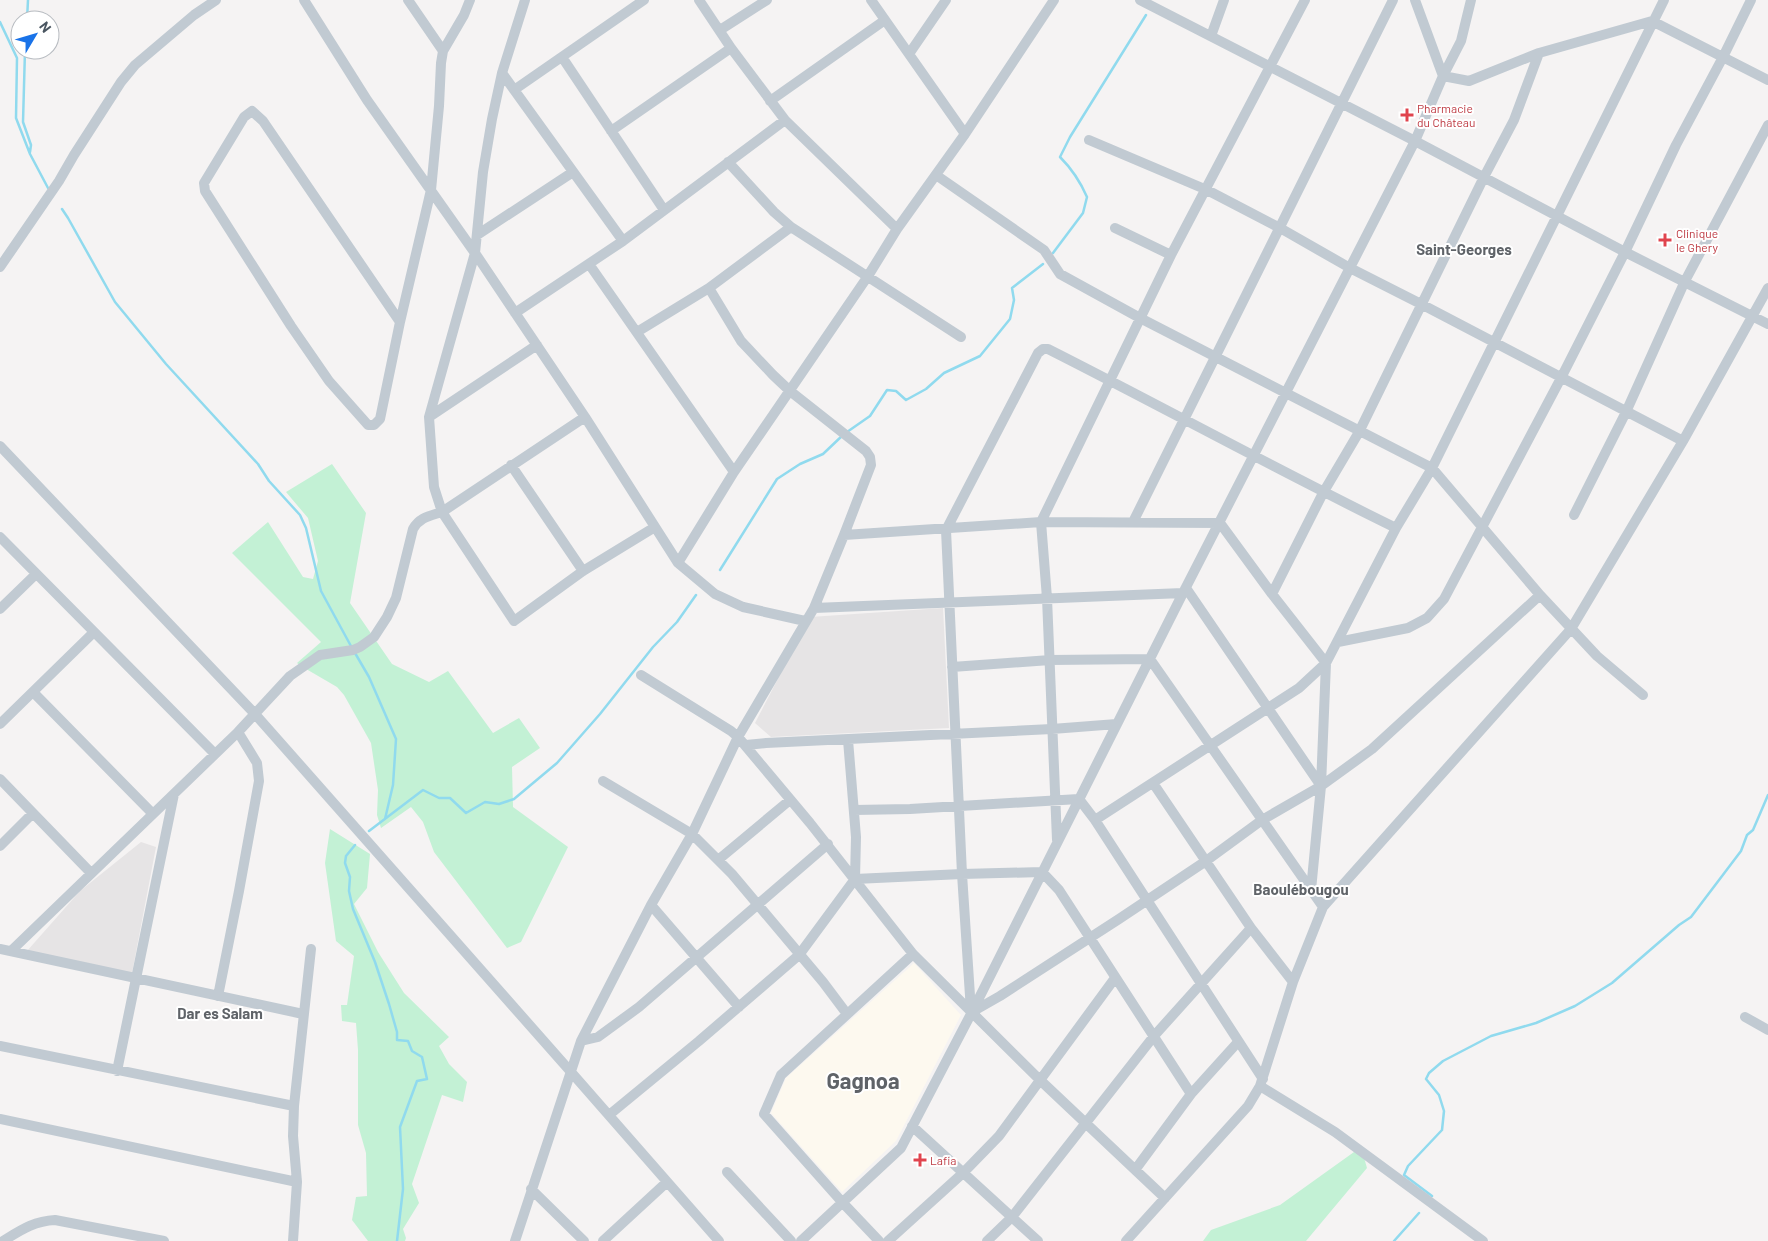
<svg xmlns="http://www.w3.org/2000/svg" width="1768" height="1241" font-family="Barlow,sans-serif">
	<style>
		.commercial { fill: #fdf9ef }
		.education { fill: #e6e4e5 }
		.green { fill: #c3f1d5 }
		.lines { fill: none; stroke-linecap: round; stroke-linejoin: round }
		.stream { stroke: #90daee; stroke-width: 2.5 }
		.minor { stroke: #c1cad2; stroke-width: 10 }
		.health-dot { fill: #e0444e; stroke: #fff; stroke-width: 2 }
		.labels { text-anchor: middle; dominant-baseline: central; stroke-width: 4; stroke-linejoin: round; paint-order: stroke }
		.health-label { font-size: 12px; fill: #be3a42; stroke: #fff; text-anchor: start }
		.quarter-label { font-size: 15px; font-weight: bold; fill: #5f6368; stroke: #fff }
		.town-label { font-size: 22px; font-weight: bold; fill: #5f6368; stroke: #fff }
	</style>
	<rect width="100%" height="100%" fill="#f5f3f3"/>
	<path class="commercial" d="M 914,963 L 961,1015 L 896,1141 L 842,1192 L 771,1113 L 786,1078 Z"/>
	<path class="education" d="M 943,608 L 949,728 L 771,737 L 755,723 L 810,617 Z
		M 141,842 L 156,847 L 132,973 L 27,951 L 80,891 Z"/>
	<path class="green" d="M 332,464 L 366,513 L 350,603 L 392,664 L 429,682 L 448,671 L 493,733 L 519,718 L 540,748 L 512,767 L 513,807 L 568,847 L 521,942 L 507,948 L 434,852 L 423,822 L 411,807 L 381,828 L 377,815 L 378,790 L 371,743 L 344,695 L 337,687 L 301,666 L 297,663 L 321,642 L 232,553 L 268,522 L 303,577 L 313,579 L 318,561 L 308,518 L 286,492 Z
		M 330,829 L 370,854 L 367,888 L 354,904 L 378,952 L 404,993 L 449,1037 L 439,1046 L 449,1064 L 467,1082 L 463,1102 L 442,1095 L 412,1184 L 419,1203 L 403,1229 L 406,1238 L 405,1241 L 368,1241 L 352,1220 L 356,1197 L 367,1196 L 366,1153 L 358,1125 L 358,1050 L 356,1023 L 342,1021 L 341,1005 L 347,1005 L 354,956 L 336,941 L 325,863 Z
		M 1361,1147 L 1367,1168 L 1306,1241 L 1203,1241 L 1211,1230 L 1280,1205 Z"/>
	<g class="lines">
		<path class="stream" d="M 27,20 L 28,0
			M 0,22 L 17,58 L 16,118 L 30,154 L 48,188
			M 25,50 L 23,122 L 31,145 L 30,152
			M 62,209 L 68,218 L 115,302 L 166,364 L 258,464 L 269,481 L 300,515 L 306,528 L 321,591 L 352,648
			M 1053,253 L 1083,213 L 1087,197 C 1080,181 1072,169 1060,157 L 1070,137 L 1146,15
			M 847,432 L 870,416 L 887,390 L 896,391 L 906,400 L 926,389 L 944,373 L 980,356 L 1010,319 L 1014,300 L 1012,288 L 1043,264
			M 720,570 L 777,479 L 800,464 L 823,454 L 843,435
			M 355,653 L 369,677 L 396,739 L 393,785 L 385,819
			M 369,831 L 423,790 L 439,798 L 450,798 L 466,813 L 485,802 L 499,804 L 514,799 L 557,763 L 600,714 L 653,647 L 677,622 L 696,595
			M 355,845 L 346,856 L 345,863 L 350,877 L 349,891 L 353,909 L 375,962 L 389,1004 L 397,1032 L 397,1040 L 408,1041 L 412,1051 L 422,1057 L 427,1079 L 417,1081 L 400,1127 L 403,1189 L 397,1241
			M 1432,1196 L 1404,1175 L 1408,1166 L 1442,1130 L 1444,1111 L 1439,1095 L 1426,1079 L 1429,1073 L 1443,1061 L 1491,1036 L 1536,1023 L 1575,1006 L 1612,983 L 1679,925 L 1691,917 L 1741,851 L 1747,835 L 1753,830 L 1768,795
			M 1394,1241 L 1419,1213"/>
		<path class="minor" d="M 304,0 L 367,100 L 475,253 L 585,417 L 678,563 L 715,594 L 743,607 L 805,621
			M 408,0 L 443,51
			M 525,0 L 502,73 L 492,119 L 483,172 L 475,253 L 429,417 L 434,487 L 442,512 L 514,621 L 583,571 L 655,527
			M 699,0 L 731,48 L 785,120 L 897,229
			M 871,0 L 965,134
			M 1140,0 L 1415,141 L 1625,252 L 1768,324
			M 1415,0 L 1443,76 L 1469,81 L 1539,53 L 1652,21 L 1768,80
			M 720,30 L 767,0
			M 1211,36 L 1224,0
			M 909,54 L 946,0
			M 562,57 L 664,210
			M 502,73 L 623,241
			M 514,90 L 644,0
			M 770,101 L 885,20
			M 611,131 L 731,48
			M 1089,140 L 1207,190 L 1280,228 L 1350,268 L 1421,304 L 1683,441
			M 728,162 L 774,212 L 791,227 L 961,337
			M 936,175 L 1044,250 L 1060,274 L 1140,318 L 1432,468 L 1540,595 L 1597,656 L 1643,695
			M 1115,228 L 1171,255
			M 477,235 L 573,172
			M 589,264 L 734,472
			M 0,267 L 59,181 L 74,155 L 121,82 L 135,65 L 194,15 L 216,0
			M 515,313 L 623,241 L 785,120
			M 400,322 L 263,121 L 252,111 L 244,117 L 204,183 L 205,191 L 291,326 L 329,381 L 368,425 L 374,425 L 380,419 L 400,322 L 431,190 L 439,106 L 441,63 L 443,51 L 464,15 L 470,0
			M 637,332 L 709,288 L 791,227
			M 429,417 L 537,345
			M 0,446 L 255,714 L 571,1072 L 719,1241
			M 511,465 L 583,571
			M 1574,515 L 1626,412 L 1685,281 L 1768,125
			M 1133,522 L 1393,0
			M 844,535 L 1041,522 L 1220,523 L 1272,594 L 1326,663 L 1321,786 L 1311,890
			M 0,537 L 215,754
			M 678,563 L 734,472 L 868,276 L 897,229 L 965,134 L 1054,0
			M 1186,588 L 1321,786
			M 1272,594 L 1323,493 L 1359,432 L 1484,177 L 1514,120 L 1539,53
			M 814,608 L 1183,593
			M 0,609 L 36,574
			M 1338,642 L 1408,628 L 1427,618 L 1444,599 L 1561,378 L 1625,252 L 1676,145 L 1723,57 L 1751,0
			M 952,667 L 1050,660 L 1150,659 L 1323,907
			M 641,675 L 731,731 L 738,737 L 810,823 L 913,954 L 1040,1080 L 1165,1198
			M 33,692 L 153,814
			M 0,724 L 94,632
			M 746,745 L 766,743 L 1052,729 L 1117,724
			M 0,779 L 91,873
			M 603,781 L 692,834 L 732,874 L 823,982 L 847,1014
			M 1153,783 L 1251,928 L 1293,982
			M 854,810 L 910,809 L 1079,799 L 1095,820 L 1263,1079
			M 1095,820 L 1299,688 L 1326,663 L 1396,528 L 1432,468 L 1664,0
			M 1057,840 L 1047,598 L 1041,522 L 1171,255 L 1305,0
			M 0,846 L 33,813
			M 718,860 L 790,800
			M 855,879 L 962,874 L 1042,872 L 1059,890 L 1191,1094
			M 651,905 L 739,1007
			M 0,949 L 303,1014
			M 11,951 L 238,732 L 290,676 L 320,655 L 353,650 L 360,647 L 374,637 L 387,617 L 396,598 L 413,529 C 420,517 430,516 442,512 L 585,417
			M 218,996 L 239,891 L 259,781 L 257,763 L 238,732
			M 971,1011 L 962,874 L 946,530 L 1038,353 L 1043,349 L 1048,349 C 1165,408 1279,471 1396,528
			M 972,1012 L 1000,996 L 1119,919 L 1206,861 L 1262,820 L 1321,786 L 1372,749 L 1540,595
			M 1745,1017 L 1768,1030
			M 581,1041 L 598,1037 L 639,1007 L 828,844
			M 0,1046 L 294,1106
			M 117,1071 L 174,794
			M 1260,1086 L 1335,1132 L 1483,1241
			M 609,1115 L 699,1041 L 799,955 L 855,879 L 856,837 L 848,740
			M 0,1119 L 297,1182
			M 912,1126 L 1038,1241
			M 1135,1170 L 1191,1094 L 1238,1042
			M 727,1172 L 791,1241
			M 531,1189 L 584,1241
			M 3,1241 C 21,1230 34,1221 55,1220 L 164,1241
			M 293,1241 L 297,1182 L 293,1136 L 294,1106 L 311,949
			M 515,1241 L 581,1041 L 651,905 L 692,834 L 738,737 L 814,608 L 844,535 L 871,465 L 870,457 L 866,451 L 790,391 L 773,375 L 741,341 L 709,288
			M 603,1241 L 667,1182
			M 801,1241 L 901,1148 L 972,1012 L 1183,593 L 1415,141 L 1443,76 L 1461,41 L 1471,0
			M 879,1241 L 842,1202 L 764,1114 L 781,1075 L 913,954
			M 888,1241 L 963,1173 L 999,1136 L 1115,978
			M 987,1241 L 1012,1217 L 1154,1036 L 1251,928
			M 1126,1241 L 1248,1106 L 1260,1086 L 1293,982 L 1323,907 L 1571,629 L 1683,441 L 1768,288"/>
	</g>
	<g class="health-dot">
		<path d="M1404.5 107.5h5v5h5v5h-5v5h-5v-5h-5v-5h5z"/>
		<path d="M1662.5 232.5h5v5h5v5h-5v5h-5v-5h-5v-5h5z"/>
		<path d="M917.5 1152.5h5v5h5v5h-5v5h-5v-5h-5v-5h5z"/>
	</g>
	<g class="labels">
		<g class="health-label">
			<text x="1417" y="108">Pharmacie<tspan x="1417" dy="14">du Château</tspan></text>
			<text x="1676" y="233">Clinique<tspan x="1676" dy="14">le Ghery</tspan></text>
			<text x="930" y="1160">Lafia</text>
		</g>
		<g class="quarter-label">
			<text x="1464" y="249">Saint-Georges</text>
			<text x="1301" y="889">Baoulébougou</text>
			<text x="220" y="1013">Dar es Salam</text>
		</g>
		<g class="town-label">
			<text x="863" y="1080">Gagnoa</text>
		</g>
	</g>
	<g transform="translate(35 35) rotate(52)"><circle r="24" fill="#ffffff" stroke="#b7bbc0"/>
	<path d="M0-4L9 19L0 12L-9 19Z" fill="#1a73e8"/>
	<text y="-8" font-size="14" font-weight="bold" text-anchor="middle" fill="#4a5661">N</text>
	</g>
</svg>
